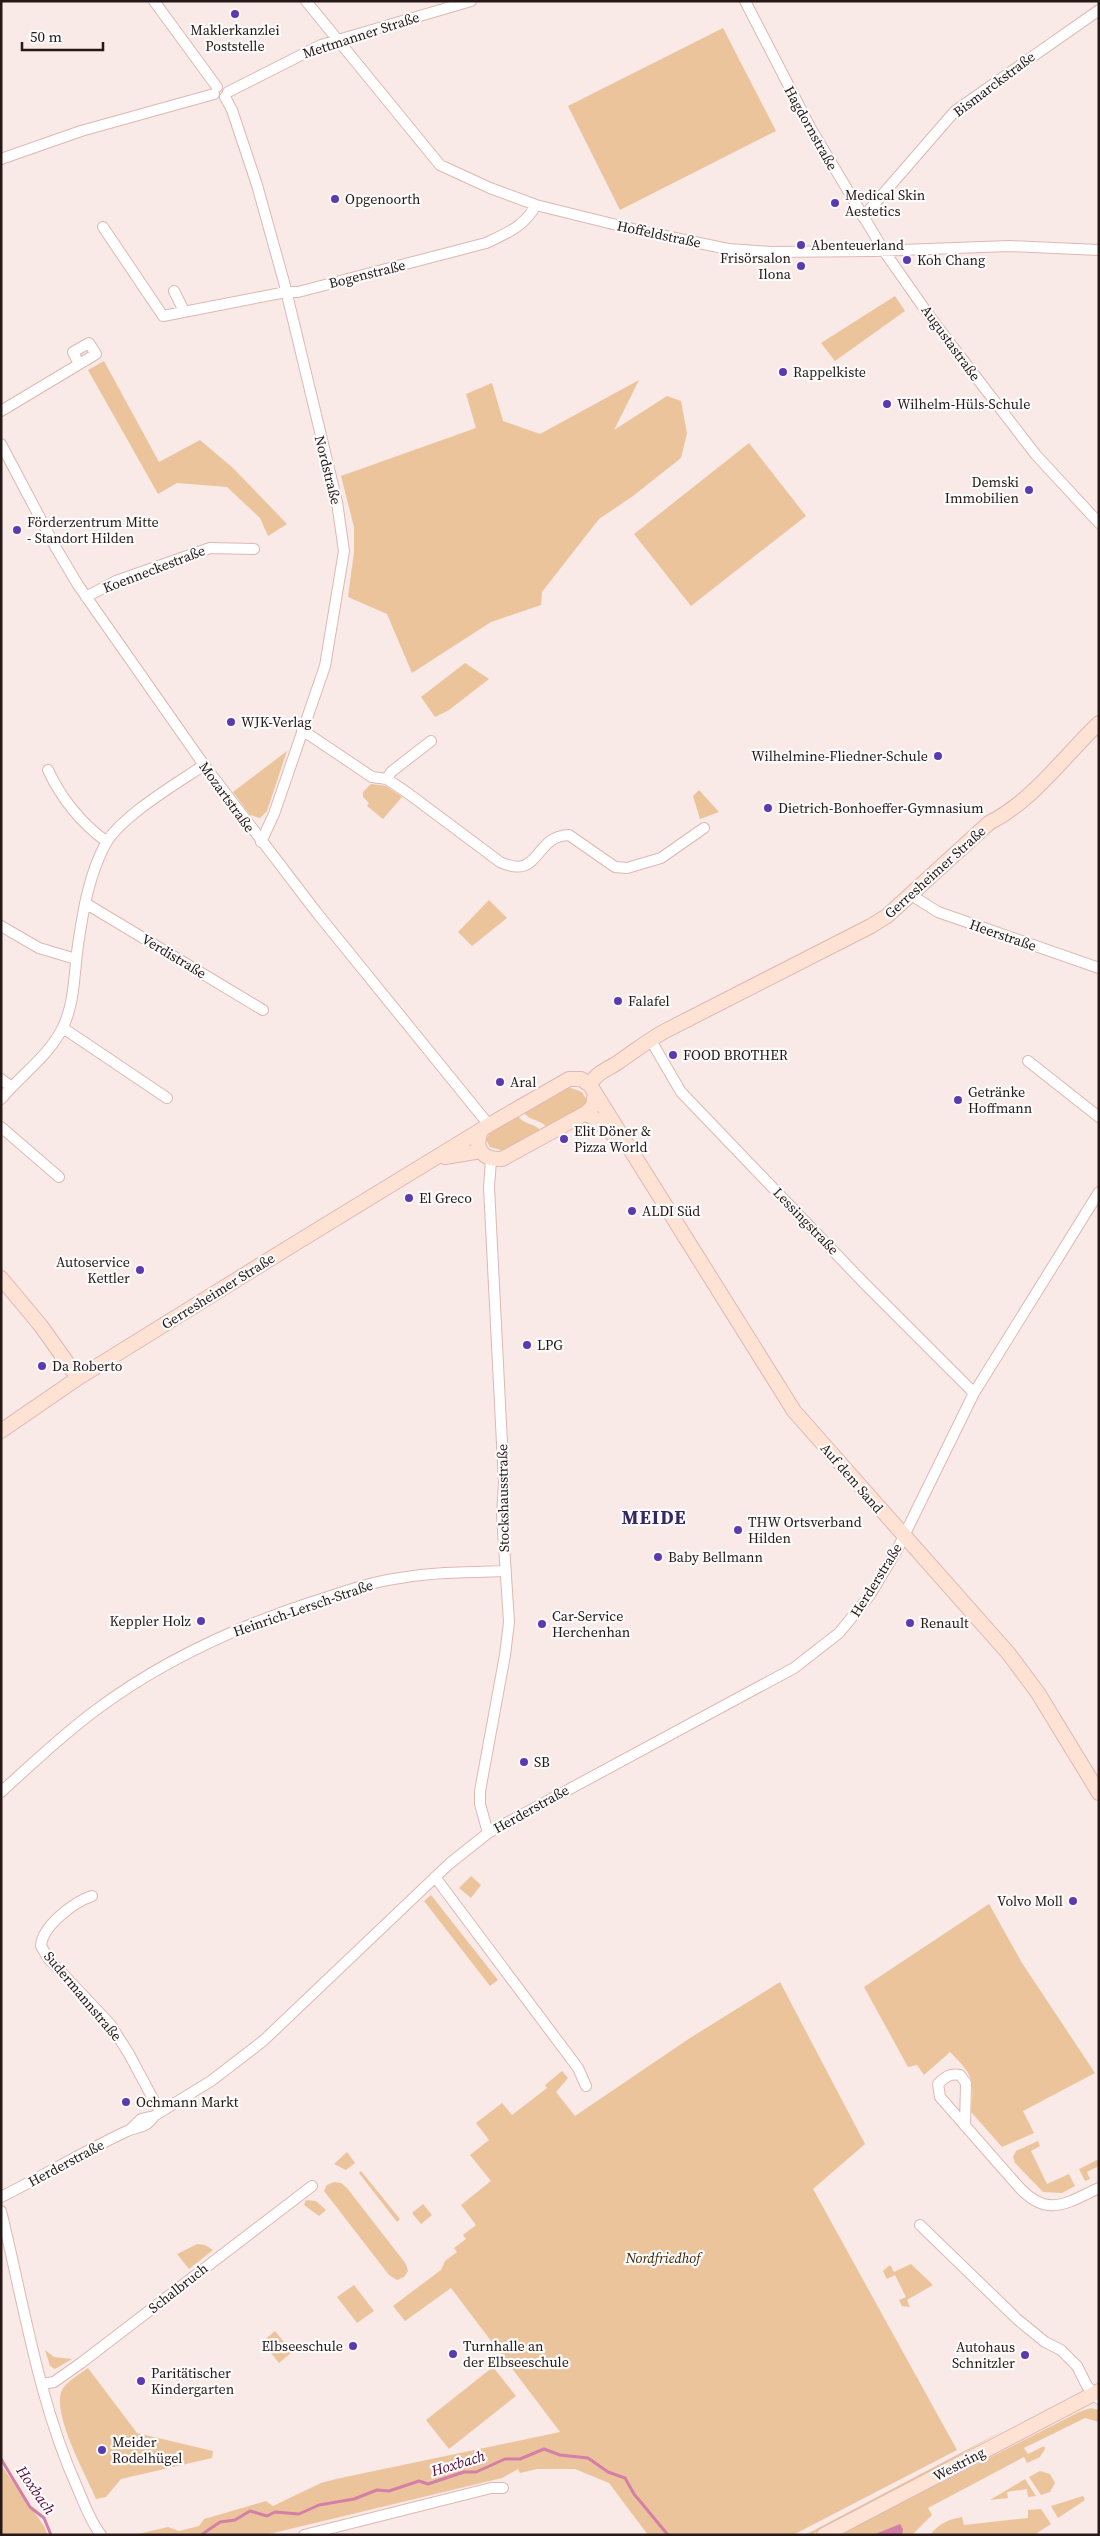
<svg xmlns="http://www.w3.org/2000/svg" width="1100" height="2536" font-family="'Source Serif 4',serif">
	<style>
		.green { fill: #ecc49b }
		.water { fill: #d37fa8 }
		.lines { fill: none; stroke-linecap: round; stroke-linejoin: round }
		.stream { stroke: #d37fa8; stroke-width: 3 }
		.street-casing { stroke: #deb8b2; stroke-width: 12 }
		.secondary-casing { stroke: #deb8b2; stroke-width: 16 }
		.street { stroke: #fff; stroke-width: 10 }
		.secondary { stroke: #fee3d5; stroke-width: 14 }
		.poi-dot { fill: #5d39b1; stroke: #fbfbfb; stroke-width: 2 }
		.labels { text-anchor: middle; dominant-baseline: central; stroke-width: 4.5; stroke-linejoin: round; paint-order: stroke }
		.poi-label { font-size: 14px; fill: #251816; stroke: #fbfbfb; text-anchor: start }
		.street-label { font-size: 14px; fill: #251816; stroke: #fbfbfb }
		.park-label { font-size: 14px; font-style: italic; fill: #3c2303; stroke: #fbfbfb }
		.water-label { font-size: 15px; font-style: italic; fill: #520434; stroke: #fbfbfb }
		.district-label { font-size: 19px; font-weight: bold; letter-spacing: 1px; fill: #362762; stroke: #fbfbfb }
	</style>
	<rect width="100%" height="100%" fill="#f9e9e7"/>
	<path class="green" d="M 723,28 L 776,131 L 620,210 L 568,106 Z
		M 895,296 L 905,311 L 835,361 L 821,343 Z
		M 104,361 L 159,462 L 200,440 L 233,468 L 287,524 L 268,536 L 260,518 L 227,487 L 177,483 L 158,494 L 88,370 Z
		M 639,380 L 614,430 L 667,396 L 681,401 L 687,433 L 681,458 L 633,496 L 599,519 L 542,592 L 541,605 L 491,622 L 412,673 L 387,614 L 348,597 L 354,552 L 354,527 L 341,476 L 476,428 L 466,394 L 492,383 L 503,421 L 540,434 Z
		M 749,443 L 806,516 L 691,606 L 634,534 Z
		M 465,663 L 489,679 L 449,710 L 435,717 L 421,697 Z
		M 287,751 L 267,811 L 260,818 L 250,815 L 233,792 Z
		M 371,784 L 386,786 L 402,797 L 383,819 L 367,806 L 369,803 L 363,797 L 363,792 Z
		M 699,790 L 719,812 L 700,819 L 693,796 Z
		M 489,900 L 507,918 L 472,946 L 458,932 Z
		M 571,1088 L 582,1092 L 586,1099 L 586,1104 L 547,1128 C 541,1119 530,1121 524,1113 L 564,1089 Z
		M 518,1116 C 524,1125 535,1123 541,1131 L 504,1151 L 490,1147 L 486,1140 L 490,1132 Z
		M 471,1876 L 481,1885 L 471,1898 L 459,1888 Z
		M 431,1895 L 498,1980 L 490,1986 L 424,1901 Z
		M 989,1904 L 1022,1963 L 1095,2073 L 1023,2111 L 1034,2133 L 1002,2147 L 971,2112 C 974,2079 974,2076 950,2052 L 924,2075 L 917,2065 L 908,2067 L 864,1987 Z
		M 780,1982 L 865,2144 L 813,2189 L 957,2450 L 793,2535 L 648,2535 L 609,2483 L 575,2469 L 537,2469 L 520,2473 L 518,2469 L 502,2478 L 265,2535 L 134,2535 L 168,2527 L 179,2531 L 199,2526 L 204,2519 L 266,2501 L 273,2506 L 321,2483 L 336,2479 L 560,2432 L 451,2288 L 405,2321 L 393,2306 L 441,2270 L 445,2261 L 457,2252 L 454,2248 L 466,2239 L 463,2235 L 476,2225 L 461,2205 L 491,2181 L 470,2155 L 489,2140 L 476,2123 L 502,2103 L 512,2115 L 547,2088 L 545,2085 L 562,2071 L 568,2078 L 556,2092 L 575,2116 L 690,2038 Z
		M 1038,2141 L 1040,2146 L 1031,2151 L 1047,2184 L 1069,2174 L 1075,2186 L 1062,2193 L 1043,2192 L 1015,2163 L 1013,2157 L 1016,2151 Z
		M 347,2152 L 355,2163 L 346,2170 L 334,2164 Z
		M 1099,2159 L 1099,2166 L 1087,2172 L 1090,2179 L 1085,2181 L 1079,2169 Z
		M 361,2171 L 400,2219 L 397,2222 L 359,2173 Z
		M 334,2182 L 341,2183 L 347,2188 L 406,2264 L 408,2271 L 404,2277 L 397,2280 L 389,2275 L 324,2191 L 327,2185 Z
		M 306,2200 L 316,2201 L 326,2210 L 319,2216 L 304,2205 Z
		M 423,2204 L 432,2215 L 421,2224 L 412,2213 Z
		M 197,2244 L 205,2245 L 213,2250 L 189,2269 L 177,2254 Z
		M 911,2264 L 933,2285 L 907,2300 L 910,2307 L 902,2306 L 899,2300 L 906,2297 L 895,2275 L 887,2279 L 883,2271 L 890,2265 L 894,2272 Z
		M 354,2285 L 374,2311 L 357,2323 L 337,2297 Z
		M 275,2331 L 292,2352 L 279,2363 L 262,2342 Z
		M 45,2350 L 54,2357 L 72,2359 L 55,2369 L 50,2366 Z
		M 493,2367 L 516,2396 L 449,2449 L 426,2420 Z
		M 88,2368 L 137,2433 L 213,2451 L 212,2458 L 121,2479 L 106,2497 L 96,2499 C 86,2475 51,2413 62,2390 C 66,2382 80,2374 88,2368 Z
		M 1091,2408 L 1099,2410 L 1099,2422 L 1085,2418 L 1024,2448 L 1028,2454 L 1044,2446 L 1045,2449 L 1040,2457 L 1027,2463 L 1024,2457 L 928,2508 L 932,2515 L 912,2535 L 838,2535 L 1079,2412 Z
		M 1006,2429 L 904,2486 L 811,2535 L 805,2535 Z
		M 1,2465 L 44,2526 L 48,2535 L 1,2535 Z
		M 1040,2471 L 1050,2474 L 1055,2483 L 1050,2492 L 1041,2495 L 1029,2477 Z
		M 1025,2479 L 1036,2496 L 1028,2497 L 1027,2489 L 1007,2492 L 1008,2498 L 990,2500 Z
		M 1083,2496 L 1085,2500 L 1058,2518 L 1051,2506 Z
		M 1041,2509 L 1051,2524 L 1034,2535 L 931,2534 C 938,2524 950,2519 962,2517 L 964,2525 L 1028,2518 L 1028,2510 Z"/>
	<path class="water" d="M 900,2524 L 903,2529 L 902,2535 L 873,2535 Z"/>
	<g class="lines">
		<path class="stream" d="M 1,2459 L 30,2507 L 44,2518 L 51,2535
			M 201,2535 L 220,2522 L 235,2520 L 250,2511 L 267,2516 L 275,2512 L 299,2514 L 319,2505 L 354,2499 L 377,2490 L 389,2491 L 419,2481 L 428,2484 L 464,2472 L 476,2472 L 505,2459 L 520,2459 L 544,2449 L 560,2455 L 588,2458 L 608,2472 L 625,2478 L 634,2494 L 668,2535"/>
		<defs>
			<path id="street" d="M 154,1 L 217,87
				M 306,1 L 440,165 L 490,188 L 536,205 L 641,231 L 728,249 L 771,252 L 875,251 L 1009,246 L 1099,250
				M 745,1 L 810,127 L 884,251 L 933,321 L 1036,455 L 1099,523
				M 228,92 L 321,45 L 471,1
				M 225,97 L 232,110 L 257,185 L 284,282 L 337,502 L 344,551 L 325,666 L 274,814 L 261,842
				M 1,159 L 81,131 L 214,94
				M 863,217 L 955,111 L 1099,10
				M 103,227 L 163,316 L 286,292 L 298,292 L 486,243 C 507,233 524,227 536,205
				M 174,291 L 184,311
				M 1,411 L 96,354 L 89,343 L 73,352 L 79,364
				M 1,444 L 56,548 L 78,585 L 204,765 L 317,913 L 489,1125
				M 86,597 L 116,581 L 210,548 L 254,549
				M 302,730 L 372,777 L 387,779 L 409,794 L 500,862 C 541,881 533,836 569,835 L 615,867 L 627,868 L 661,858 L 704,828
				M 48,770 C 62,800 81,823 107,842
				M 387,779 L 391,772 L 431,741
				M 911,895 L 938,912 L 1099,968
				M 85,903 L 263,1010
				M 1,926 L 39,948 L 76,959
				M 63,1028 L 167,1098
				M 650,1039 L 681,1092 L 864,1283 L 974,1393
				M 1028,1061 L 1099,1117
				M 1,1079 L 11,1087
				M 1,1099 C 21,1075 49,1056 63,1027 C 75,1002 74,972 78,945 C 83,911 89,874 106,843 C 123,815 176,784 204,765
				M 1,1127 L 59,1177
				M 1,1792 C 32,1764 62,1735 96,1710 C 160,1662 236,1627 312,1602 C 341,1593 369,1582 400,1578 C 434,1572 471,1572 506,1571
				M 488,1833 L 480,1804 L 480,1791 L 505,1655 L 509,1622 L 502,1515 L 504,1483 L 489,1187 L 491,1160
				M 435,1877 L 578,2068 L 586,2086
				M 92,1896 C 74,1902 42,1926 41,1946 L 48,1958 L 110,2024 L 129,2054 L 160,2112
				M 965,2126 L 966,2083 L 960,2075 C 950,2073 945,2077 938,2084 L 940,2097 L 1018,2186 C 1047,2218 1065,2204 1099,2188
				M 130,2130 L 141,2119 L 154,2116 L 211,2081 L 263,2041 L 449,1864 L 488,1833 L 794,1668 L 839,1633 L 870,1595 L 898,1548 L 974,1393 L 1099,1192
				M 1,2197 C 43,2176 83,2152 125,2132 C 137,2126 146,2129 154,2116
				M 1,2211 C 24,2304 38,2400 77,2487 C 84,2503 90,2521 101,2535
				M 920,2225 L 1017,2319 L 1045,2342 L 1061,2350 L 1077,2366 L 1087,2386 L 1099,2399
				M 42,2384 L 54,2382 L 81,2363 L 312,2186
				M 304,2535 L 491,2488 L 503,2488"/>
			<path id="secondary" d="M 590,1085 C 597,1071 608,1070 620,1061 C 636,1050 650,1039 667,1030 L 871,926 L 887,916 L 989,823 C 1033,801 1064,756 1099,723
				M 586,1113 L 598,1121 L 618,1139
				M 481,1131 C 473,1150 484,1160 502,1159 L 586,1113 L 593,1106 L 595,1093
				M 445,1157 L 481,1151
				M 1,1278 L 41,1326 L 78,1378
				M 1,1431 L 78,1378 L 291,1246 L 489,1125 L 569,1079 L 581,1079 L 590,1085 L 794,1411 L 1009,1654 L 1038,1693 L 1099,1793
				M 824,2535 L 1099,2391"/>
		</defs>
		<use href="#street" class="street-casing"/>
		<use href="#secondary" class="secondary-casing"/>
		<use href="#street" class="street"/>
		<use href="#secondary" class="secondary"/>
	</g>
	<g class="poi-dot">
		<circle cx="235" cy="14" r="5"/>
		<circle cx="335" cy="199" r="5"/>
		<circle cx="835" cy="203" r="5"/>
		<circle cx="801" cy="245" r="5"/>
		<circle cx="907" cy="260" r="5"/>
		<circle cx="801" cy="266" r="5"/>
		<circle cx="783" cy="372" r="5"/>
		<circle cx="887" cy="404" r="5"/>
		<circle cx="1029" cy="490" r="5"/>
		<circle cx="17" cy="530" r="5"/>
		<circle cx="231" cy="722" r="5"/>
		<circle cx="938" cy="756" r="5"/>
		<circle cx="768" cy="808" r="5"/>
		<circle cx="618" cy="1001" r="5"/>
		<circle cx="673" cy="1055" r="5"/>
		<circle cx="500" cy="1082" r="5"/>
		<circle cx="958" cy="1100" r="5"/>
		<circle cx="564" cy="1139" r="5"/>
		<circle cx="409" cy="1198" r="5"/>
		<circle cx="632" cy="1211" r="5"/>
		<circle cx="140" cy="1270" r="5"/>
		<circle cx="527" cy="1345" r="5"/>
		<circle cx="42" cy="1366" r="5"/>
		<circle cx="738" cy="1530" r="5"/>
		<circle cx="658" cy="1557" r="5"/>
		<circle cx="201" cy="1621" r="5"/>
		<circle cx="910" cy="1623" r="5"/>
		<circle cx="542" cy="1624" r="5"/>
		<circle cx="524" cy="1762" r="5"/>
		<circle cx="1073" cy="1901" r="5"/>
		<circle cx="126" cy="2102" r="5"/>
		<circle cx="353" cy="2346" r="5"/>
		<circle cx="453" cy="2354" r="5"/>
		<circle cx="1025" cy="2355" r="5"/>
		<circle cx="141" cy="2381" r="5"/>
		<circle cx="102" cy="2450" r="5"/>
	</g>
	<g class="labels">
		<g class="poi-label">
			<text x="235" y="30" text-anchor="middle">Maklerkanzlei<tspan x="235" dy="16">Poststelle</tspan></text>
			<text x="845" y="195">Medical Skin<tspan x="845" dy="16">Aestetics</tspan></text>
			<text x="345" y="199">Opgenoorth</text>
			<text x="811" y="245">Abenteuerland</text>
			<text x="791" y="258" text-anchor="end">Frisörsalon<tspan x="791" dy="16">Ilona</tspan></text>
			<text x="917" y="260">Koh Chang</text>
			<text x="793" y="372">Rappelkiste</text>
			<text x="897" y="404">Wilhelm-Hüls-Schule</text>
			<text x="1019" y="482" text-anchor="end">Demski<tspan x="1019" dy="16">Immobilien</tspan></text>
			<text x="27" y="522">Förderzentrum Mitte<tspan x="27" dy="16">- Standort Hilden</tspan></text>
			<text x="241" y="722">WJK-Verlag</text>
			<text x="928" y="756" text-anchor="end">Wilhelmine-Fliedner-Schule</text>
			<text x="778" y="808">Dietrich-Bonhoeffer-Gymnasium</text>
			<text x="628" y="1001">Falafel</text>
			<text x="683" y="1055">FOOD BROTHER</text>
			<text x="510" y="1082">Aral</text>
			<text x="968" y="1092">Getränke<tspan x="968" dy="16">Hoffmann</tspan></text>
			<text x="574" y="1131">Elit Döner &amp;<tspan x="574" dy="16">Pizza World</tspan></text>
			<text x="419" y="1198">El Greco</text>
			<text x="642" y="1211">ALDI Süd</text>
			<text x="130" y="1262" text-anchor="end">Autoservice<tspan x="130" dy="16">Kettler</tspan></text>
			<text x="537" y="1345">LPG</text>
			<text x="52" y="1366">Da Roberto</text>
			<text x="748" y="1522">THW Ortsverband<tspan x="748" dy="16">Hilden</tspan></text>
			<text x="668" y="1557">Baby Bellmann</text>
			<text x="552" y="1616">Car-Service<tspan x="552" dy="16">Herchenhan</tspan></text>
			<text x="191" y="1621" text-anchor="end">Keppler Holz</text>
			<text x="920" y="1623">Renault</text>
			<text x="534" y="1762">SB</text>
			<text x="1063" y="1901" text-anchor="end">Volvo Moll</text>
			<text x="136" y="2102">Ochmann Markt</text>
			<text x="343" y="2346" text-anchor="end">Elbseeschule</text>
			<text x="463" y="2346">Turnhalle an<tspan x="463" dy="16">der Elbseeschule</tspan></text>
			<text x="1015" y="2347" text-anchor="end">Autohaus<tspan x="1015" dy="16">Schnitzler</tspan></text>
			<text x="151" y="2373">Paritätischer<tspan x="151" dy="16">Kindergarten</tspan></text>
			<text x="112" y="2442">Meider<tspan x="112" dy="16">Rodelhügel</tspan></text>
		</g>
		<g class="street-label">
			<text transform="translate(361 35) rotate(-18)">Mettmanner Straße</text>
			<text transform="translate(994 84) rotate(-37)">Bismarckstraße</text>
			<text transform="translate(811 128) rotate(61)">Hagdornstraße</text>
			<text transform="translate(659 234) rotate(12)">Hoffeldstraße</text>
			<text transform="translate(367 274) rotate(-14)">Bogenstraße</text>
			<text transform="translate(951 343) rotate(54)">Augustastraße</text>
			<text transform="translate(328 470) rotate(76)">Nordstraße</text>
			<text transform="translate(154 569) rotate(-21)">Koenneckestraße</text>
			<text transform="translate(227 797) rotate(54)">Mozartstraße</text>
			<text transform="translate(935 872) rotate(-42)">Gerresheimer Straße</text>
			<text transform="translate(1003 935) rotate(19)">Heerstraße</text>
			<text transform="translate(174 956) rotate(31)">Verdistraße</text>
			<text transform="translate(806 1221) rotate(46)">Lessingstraße</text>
			<text transform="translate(218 1291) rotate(-32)">Gerresheimer Straße</text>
			<text transform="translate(852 1478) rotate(49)">Auf dem Sand</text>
			<text transform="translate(503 1498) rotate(-91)">Stockshausstraße</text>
			<text transform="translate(876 1580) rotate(-58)">Herderstraße</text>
			<text transform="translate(303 1608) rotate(-19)">Heinrich-Lersch-Straße</text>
			<text transform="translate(531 1809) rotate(-29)">Herderstraße</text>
			<text transform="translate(83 1996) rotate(50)">Sudermannstraße</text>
			<text transform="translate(66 2163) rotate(-28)">Herderstraße</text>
			<text transform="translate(178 2288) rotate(-38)">Schalbruch</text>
			<text transform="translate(959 2464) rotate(-28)">Westring</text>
		</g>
		<g class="park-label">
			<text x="663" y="2258">Nordfriedhof</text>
		</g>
		<g class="water-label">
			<text transform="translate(458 2463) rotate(-17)">Hoxbach</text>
			<text transform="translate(36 2490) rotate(55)">Hoxbach</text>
		</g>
		<g class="district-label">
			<text x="654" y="1517">MEIDE</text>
		</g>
	</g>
	<rect width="1100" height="2536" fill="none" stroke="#251816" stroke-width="5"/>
	<path d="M22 42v8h81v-8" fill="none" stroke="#251816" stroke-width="2.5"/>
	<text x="30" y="42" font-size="15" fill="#251816" stroke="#fbfbfb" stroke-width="4" paint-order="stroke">50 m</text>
</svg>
